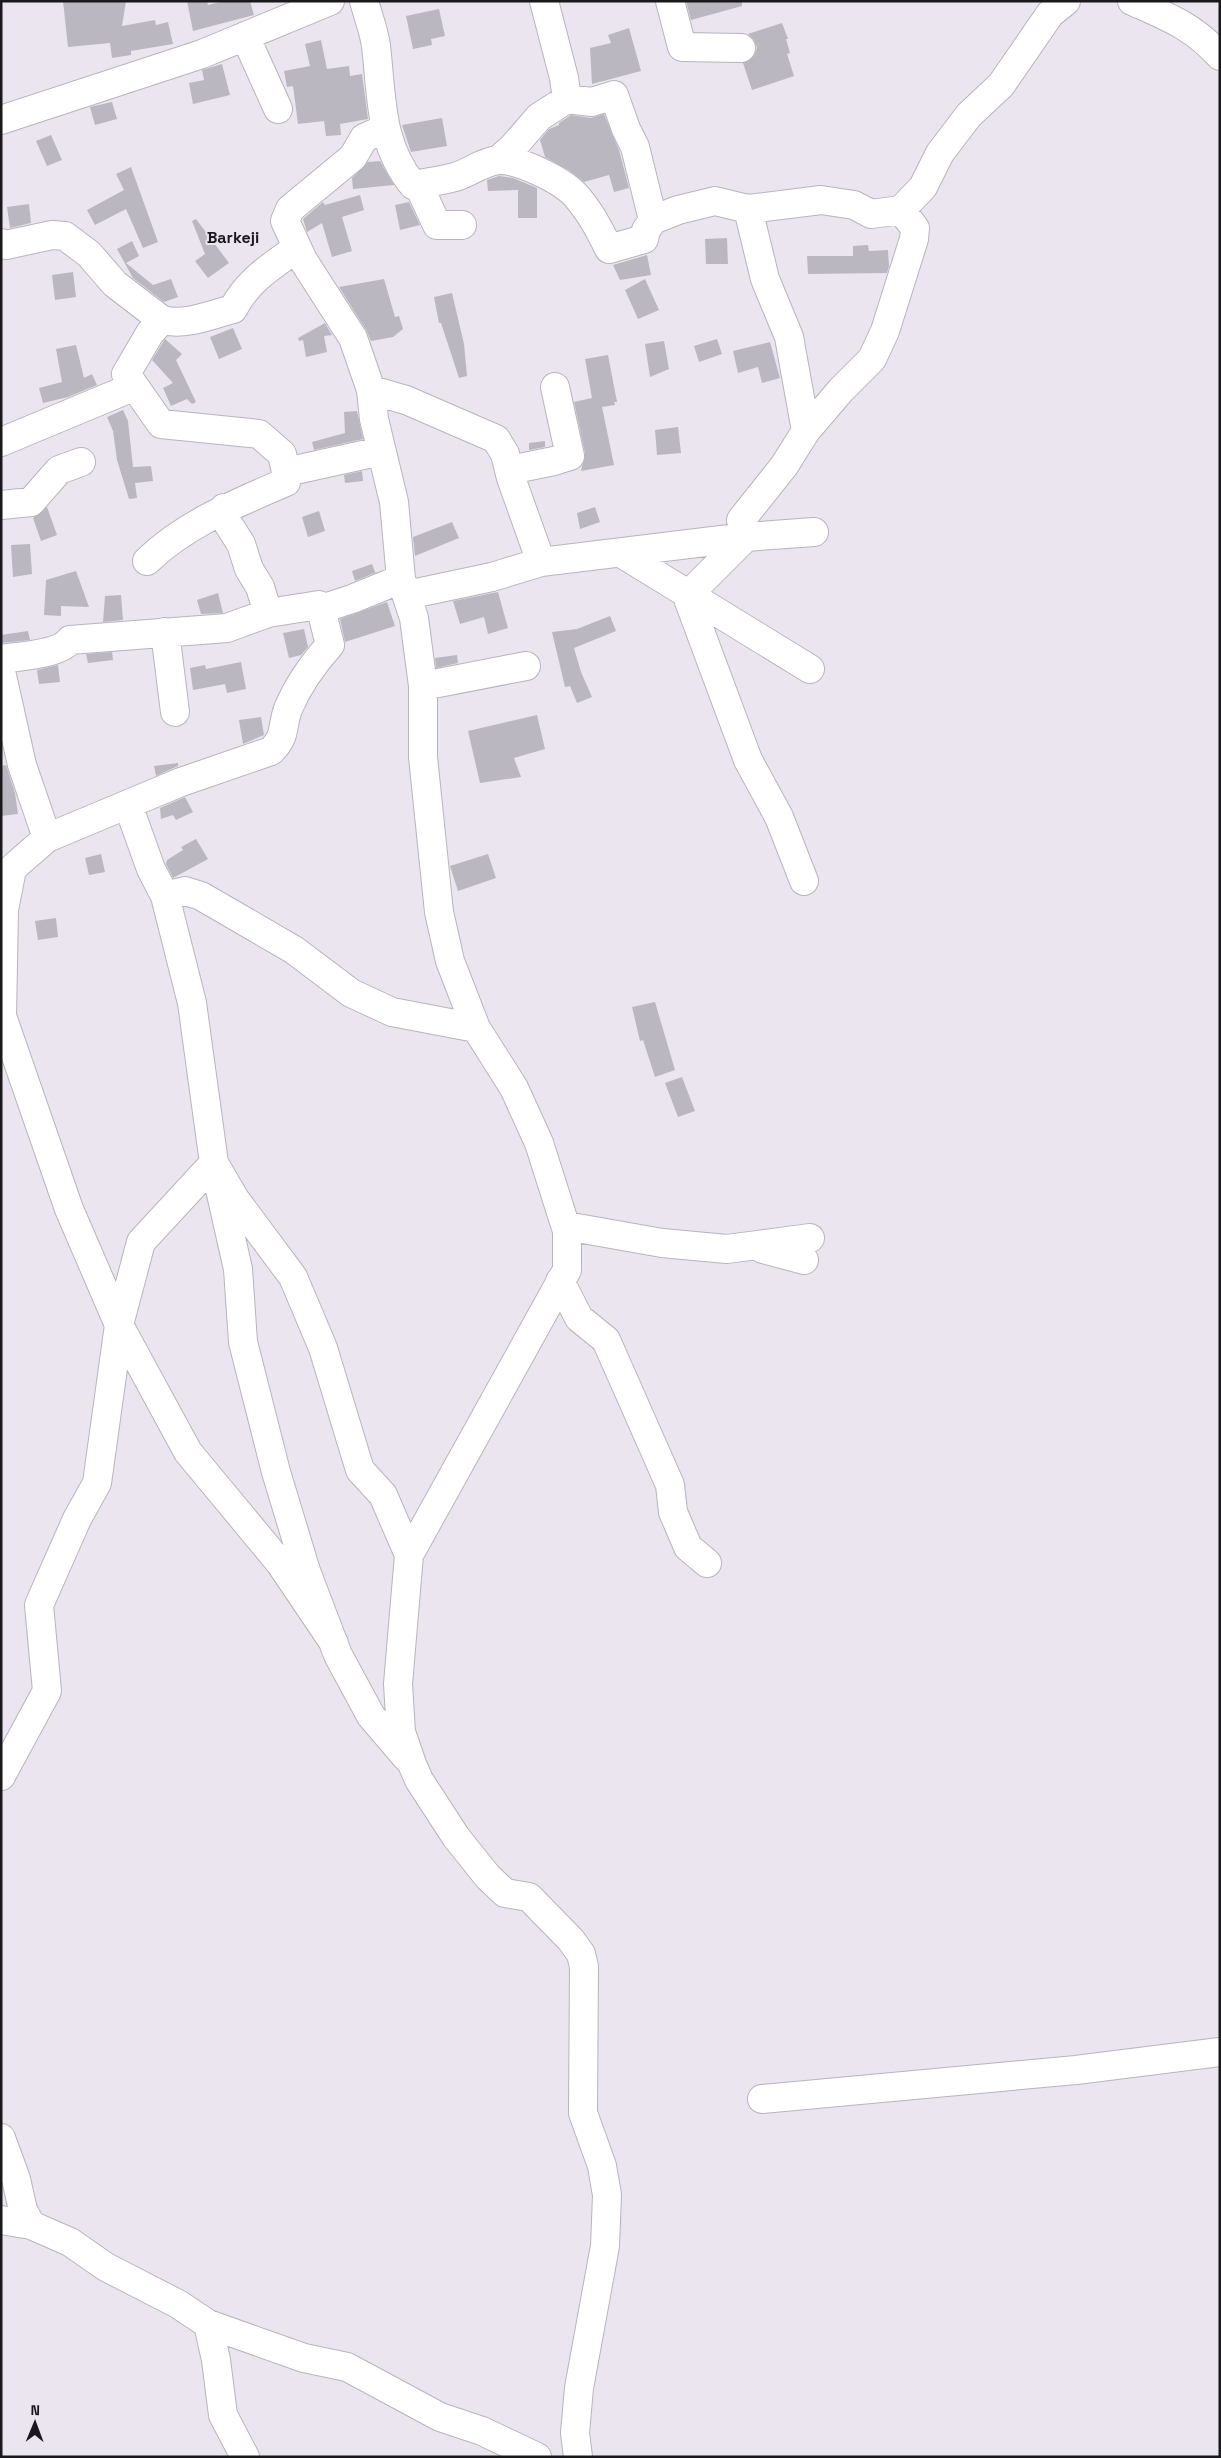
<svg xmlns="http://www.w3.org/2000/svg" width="1221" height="2458" font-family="'Space Grotesk',sans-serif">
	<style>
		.building { fill: #bbb7c0 }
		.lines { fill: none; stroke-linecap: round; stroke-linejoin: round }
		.minor-casing { stroke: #b8b4bd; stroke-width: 30 }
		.minor { stroke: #fff; stroke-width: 28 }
		.labels { text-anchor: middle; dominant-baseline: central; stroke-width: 4; stroke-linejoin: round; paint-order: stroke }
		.quarter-label { font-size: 16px; font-weight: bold; fill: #19181b; stroke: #eae5ef }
	</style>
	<rect width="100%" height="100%" fill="#eae5ef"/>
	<path class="building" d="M 63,1 L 126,1 L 122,26 L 155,20 L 156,25 L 168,22 L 173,44 L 131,51 L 131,55 L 112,58 L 110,43 L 68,47 Z
		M 187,1 L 207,1 L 208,5 L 224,1 L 250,1 L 254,15 L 193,31 Z
		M 686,1 L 742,1 L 742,6 L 691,20 Z
		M 439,9 L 445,36 L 431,39 L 432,45 L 413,49 L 406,16 Z
		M 782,23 L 788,39 L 786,39 L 790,53 L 787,54 L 794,76 L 752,90 L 743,63 L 754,56 L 757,48 L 754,40 L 748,34 Z
		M 629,28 L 641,71 L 592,84 L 590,48 L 611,43 L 608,35 Z
		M 321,40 L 327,69 L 349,66 L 350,76 L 362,74 L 368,119 L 340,124 L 341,135 L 326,136 L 324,121 L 298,124 L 293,86 L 287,87 L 284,71 L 310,66 L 305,44 Z
		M 222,64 L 230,95 L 193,104 L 189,83 L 204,80 L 202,70 Z
		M 112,102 L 117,119 L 95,125 L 90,107 Z
		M 604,114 L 619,150 L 629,188 L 614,192 L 609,175 L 584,182 L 570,171 L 545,157 L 540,140 L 549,129 L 559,125 L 559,123 L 571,115 L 591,118 Z
		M 442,118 L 447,146 L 411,152 L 402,125 Z
		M 51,135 L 62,160 L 47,166 L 36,141 Z
		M 380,161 L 394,185 L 353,189 L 352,178 L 368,162 Z
		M 131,167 L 158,242 L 143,248 L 126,209 L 95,225 L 87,210 L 124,190 L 116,174 Z
		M 499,176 L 513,178 L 537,188 L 537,218 L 518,218 L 518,190 L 488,191 L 487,180 Z
		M 360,195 L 364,210 L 342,217 L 352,251 L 332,257 L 322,223 L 307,232 L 303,219 L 323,202 L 325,205 Z
		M 409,202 L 420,225 L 400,230 L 395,205 Z
		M 29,204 L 31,223 L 10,228 L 7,207 Z
		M 196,219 L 229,263 L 208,278 L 195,261 L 205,254 L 192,221 Z
		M 727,238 L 728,264 L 706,264 L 705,239 Z
		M 132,241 L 139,256 L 126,263 L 153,285 L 171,279 L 178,297 L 164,302 L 133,278 L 117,249 Z
		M 868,245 L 869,251 L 888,250 L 889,266 L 887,273 L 808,274 L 807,256 L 853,256 L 853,246 Z
		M 647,255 L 651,275 L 620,280 L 613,265 Z
		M 73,272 L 76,297 L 55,300 L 52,275 Z
		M 384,279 L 395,317 L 399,316 L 403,329 L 393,337 L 371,341 L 366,330 L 339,287 Z
		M 645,279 L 659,310 L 638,319 L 625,290 Z
		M 452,293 L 464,344 L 467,376 L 459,378 L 441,323 L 439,323 L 434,297 Z
		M 325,323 L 332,335 L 324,336 L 327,352 L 306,357 L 303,340 L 299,341 L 298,338 Z
		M 233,328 L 242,349 L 219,359 L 210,337 Z
		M 165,339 L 182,354 L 176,360 L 196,402 L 192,404 L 187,399 L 171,406 L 163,388 L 173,383 L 152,360 Z
		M 717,339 L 722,354 L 699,362 L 694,346 Z
		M 664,341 L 669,369 L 650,377 L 645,344 Z
		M 770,342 L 780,378 L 762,383 L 758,367 L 738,373 L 733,351 Z
		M 76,345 L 84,378 L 92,374 L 97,385 L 68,397 L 43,403 L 39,388 L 62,382 L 56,349 Z
		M 608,355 L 617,402 L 614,402 L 615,405 L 602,407 L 614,465 L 581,471 L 585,453 L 574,402 L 592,398 L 585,359 Z
		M 123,410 L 128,421 L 133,467 L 151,466 L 153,481 L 135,483 L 137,498 L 129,499 L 117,460 L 113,431 L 107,417 Z
		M 357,411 L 363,439 L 314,450 L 312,442 L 345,433 L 344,412 Z
		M 678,427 L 681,453 L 657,455 L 655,430 Z
		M 545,441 L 545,447 L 529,450 L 529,443 Z
		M 362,471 L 363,481 L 345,483 L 344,475 Z
		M 47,507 L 57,535 L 41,541 L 33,518 Z
		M 595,507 L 600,522 L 580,529 L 577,513 Z
		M 319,511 L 325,531 L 308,537 L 302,517 Z
		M 452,522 L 459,538 L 415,556 L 413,537 Z
		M 30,544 L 32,574 L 13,577 L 11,545 Z
		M 372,564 L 375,572 L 377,572 L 355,581 L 352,571 Z
		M 76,571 L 89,607 L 61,606 L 61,616 L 44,615 L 46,580 Z
		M 498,592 L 508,628 L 488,634 L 484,617 L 460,624 L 453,601 Z
		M 218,593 L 223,613 L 201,614 L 197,600 Z
		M 121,595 L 123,620 L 103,622 L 105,596 Z
		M 387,602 L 395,626 L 345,642 L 340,619 Z
		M 610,616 L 616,631 L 574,648 L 581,672 L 592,697 L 577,703 L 570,686 L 565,687 L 552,632 L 577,629 Z
		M 304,629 L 308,647 L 301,655 L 289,658 L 283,633 Z
		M 28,631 L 30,640 L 1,643 L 1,635 Z
		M 112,652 L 113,660 L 88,663 L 86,654 Z
		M 457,655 L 458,663 L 436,668 L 435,658 Z
		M 241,662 L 246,689 L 227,693 L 225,684 L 193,690 L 190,668 L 205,665 L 206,669 Z
		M 58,665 L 60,682 L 39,684 L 37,670 Z
		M 537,715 L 545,749 L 514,758 L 521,777 L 480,783 L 468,731 Z
		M 261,717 L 264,735 L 243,744 L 239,720 Z
		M 178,763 L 178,766 L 156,776 L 154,766 Z
		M 6,765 L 15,793 L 18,814 L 1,816 L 1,766 Z
		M 185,797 L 193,812 L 176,820 L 173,815 L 161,819 L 160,808 Z
		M 196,839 L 208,859 L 173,878 L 166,864 L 167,860 L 183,850 L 181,847 Z
		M 101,854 L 105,872 L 89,875 L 85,858 Z
		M 488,854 L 496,878 L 458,891 L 450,866 Z
		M 56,918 L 58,937 L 38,940 L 35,921 Z
		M 655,1002 L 675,1070 L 655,1077 L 643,1040 L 640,1041 L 632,1007 Z
		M 682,1077 L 695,1111 L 678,1117 L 665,1083 Z"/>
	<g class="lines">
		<defs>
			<path id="minor" d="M 364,1 C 368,16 374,31 376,46 C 382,96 379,144 413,185 C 427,182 441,181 455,177 C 469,173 482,162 498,160 C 519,159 564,181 577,197 C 591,213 600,231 609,249 L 644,239 L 646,230 L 653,220 L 678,210 L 715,201 L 748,209 L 821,200 L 854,205 L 871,214 L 901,210 L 915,228 L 914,239 L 885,331 L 872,359 L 841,390 L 806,431 L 784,466 L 741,520 L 746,537 L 541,562 L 492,577 L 407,595
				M 544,1 L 564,78 L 567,99
				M 670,1 L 682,47 L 741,48
				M 1132,1 C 1168,17 1193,26 1220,56
				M 245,36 L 278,109
				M 1,120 L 202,54 L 330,1
				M 384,129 L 364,138 L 353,157 L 290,209 L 285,221 L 303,260 L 353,338 L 371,390 L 374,419 L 394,502 L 401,579 L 414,618 L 423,686 L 423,757 L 439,912 L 450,961 L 476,1028 L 514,1088 L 539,1143 L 567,1231 L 567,1270 L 409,1555
				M 498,160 L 513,147 L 539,117 L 567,99 L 592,102 L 614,95 L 626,129 L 635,147 L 653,220
				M 418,184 L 437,225 L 462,225
				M 748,209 L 765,279 L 789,337 L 806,431
				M 901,210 L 923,187 L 940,153 L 969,115 L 1001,85 L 1050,14 L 1066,1
				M 1,243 L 6,245 L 52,235 L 65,236 L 89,254 L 115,284 L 162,320
				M 371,390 L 406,400 L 496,439 L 505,454 L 511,478 L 541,562
				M 1,442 L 133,387
				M 510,470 L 554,461 L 570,456 L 555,387
				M 286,472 L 282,454 L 259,434 L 161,424 L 126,374 L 150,333 L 162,320 C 186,326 210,315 233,309 C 248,280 272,266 297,248
				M 1,505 L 31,502 L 59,470 L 81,462
				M 224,508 L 227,522 L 241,544 L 249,569 L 260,587 L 268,613
				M 621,553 L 810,669
				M 147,561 C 185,524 237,503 286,482 L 286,472 L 381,451
				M 321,609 L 352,599 L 401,579
				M 165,632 L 175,712
				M 1,659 C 19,656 59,655 70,640 L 227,628 L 268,613 L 319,605 L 321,609 L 330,645 C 313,664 298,685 288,709 C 281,728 287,735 271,751 L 181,782 L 47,838 L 16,865 L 12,869 L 4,910 L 2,1016 L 69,1209 L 119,1325 L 188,1452 L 280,1563 L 334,1643
				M 1,671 L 22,765 L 47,838
				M 423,686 L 526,666
				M 128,805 L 151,869 L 165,896 L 192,1003 L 214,1163 L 235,1199 L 293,1277 L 323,1348 L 360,1470 L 383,1495 L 409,1555 L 398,1684 L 401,1732 L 412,1764 L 419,1780 L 456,1837 L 488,1877 L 505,1893 L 529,1897 L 571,1940 L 581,1954 L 584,1967 L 583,2113 L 602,2166 L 607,2195 L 605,2246 L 579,2388 L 575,2433 L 578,2457
				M 804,881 L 779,817 L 748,760 L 687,596 L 746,537 L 814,532
				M 165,896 L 185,891 L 201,896 L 294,950 L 351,993 L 392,1012 L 476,1028
				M 566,1226 L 662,1243 L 727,1249 L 810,1238
				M 763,1249 L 804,1260
				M 560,1281 L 579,1318 L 606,1340 L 670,1485 L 673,1512 L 688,1547 L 707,1563
				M 1,1776 L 47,1691 L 39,1605 L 77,1519 L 97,1483 L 119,1325 L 141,1242 L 214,1163 L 238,1269 L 243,1342 L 276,1472 L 306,1571 L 338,1655 L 371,1716 L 406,1757
				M 762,2099 L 1076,2070 L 1220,2052
				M 1,2138 L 16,2179 L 23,2210 L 31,2225 L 70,2242 L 106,2267 L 178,2304 L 208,2324 L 304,2358 L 347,2367 L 440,2417 L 482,2431 L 537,2457
				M 1,2220 L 31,2225
				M 208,2324 L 216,2360 L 223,2415 L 245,2457"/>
		</defs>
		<use href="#minor" class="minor-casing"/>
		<use href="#minor" class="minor"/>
	</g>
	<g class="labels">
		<g class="quarter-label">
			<text x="233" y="237">Barkeji</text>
		</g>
	</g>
	<rect width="1221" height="2458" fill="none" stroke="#19181b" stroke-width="5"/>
	<g transform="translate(35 2423) rotate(1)" stroke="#eae5ef" stroke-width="4" paint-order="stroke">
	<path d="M0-4L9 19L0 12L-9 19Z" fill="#19181b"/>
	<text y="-8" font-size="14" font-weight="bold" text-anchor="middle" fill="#19181b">N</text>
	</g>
</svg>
